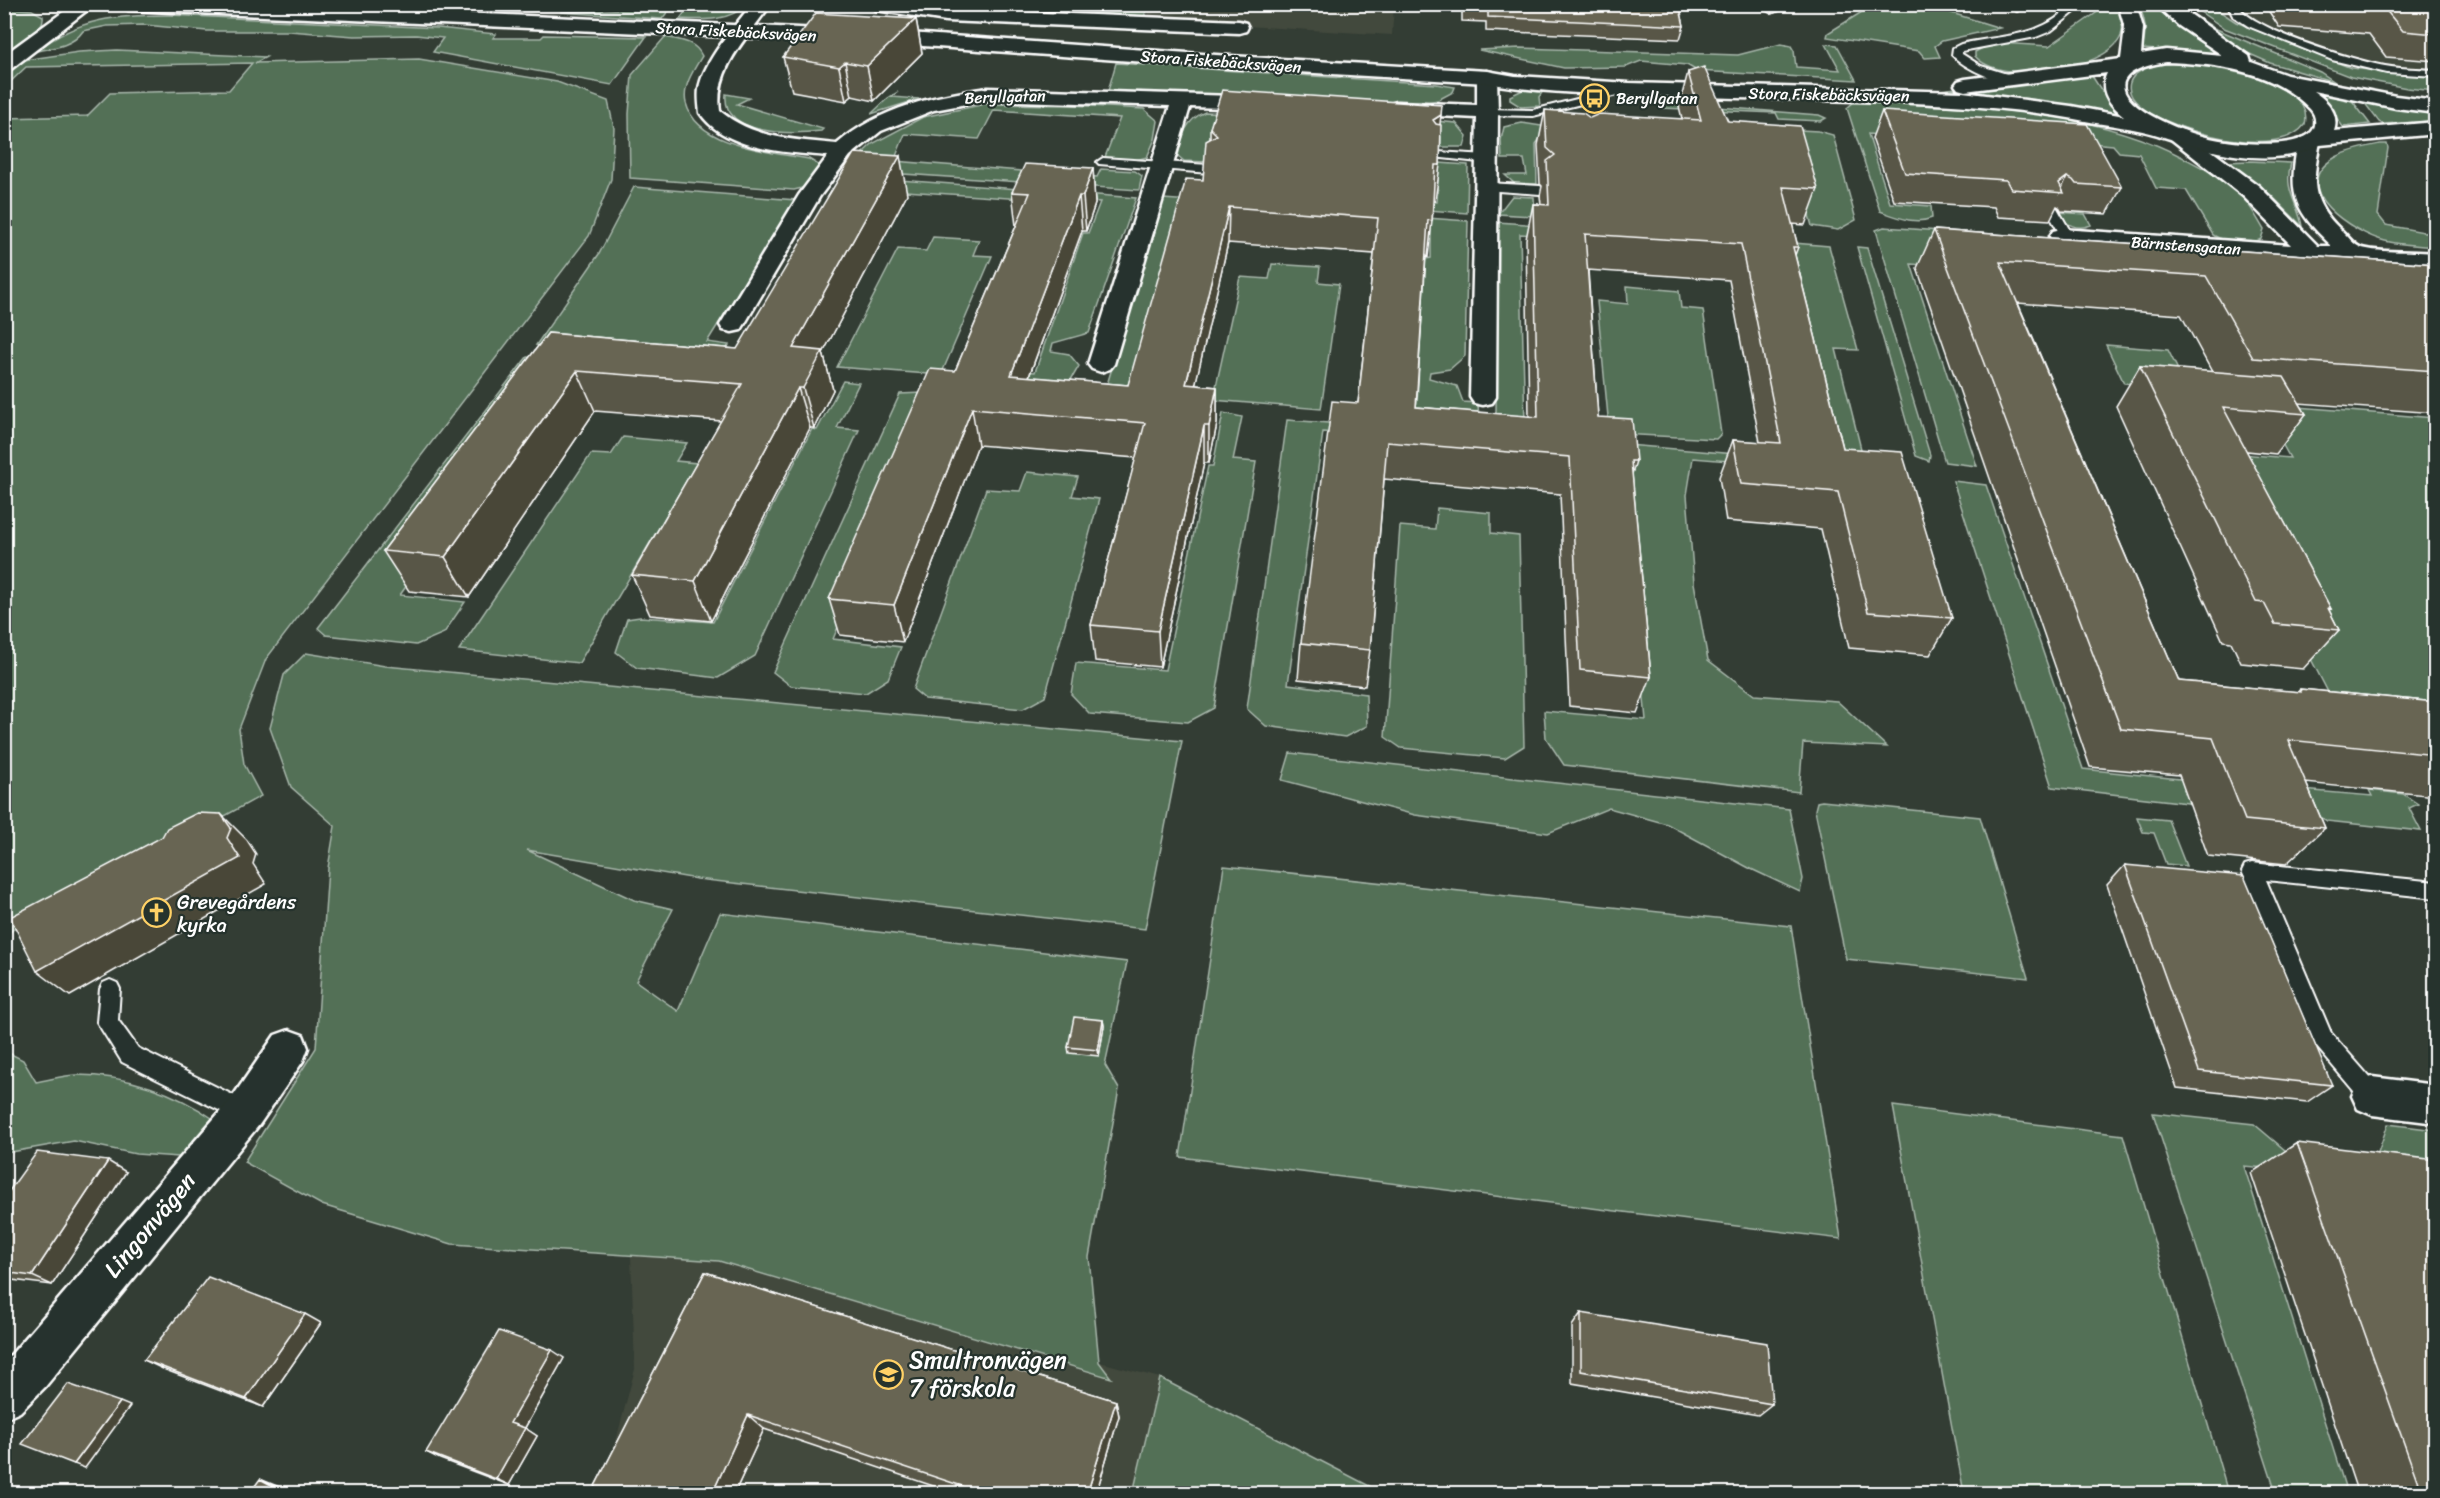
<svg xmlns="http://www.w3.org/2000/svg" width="2440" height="1498" font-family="Sriracha,sans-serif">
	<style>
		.built { fill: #43493d }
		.green { fill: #526f57; stroke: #a8b7ab; stroke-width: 1.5 }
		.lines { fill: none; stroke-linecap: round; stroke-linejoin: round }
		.service-casing { stroke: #fff; stroke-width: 4 }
		.minor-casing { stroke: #fff; stroke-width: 5 }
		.tertiary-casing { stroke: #fff; stroke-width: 5 }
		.service { fill: #26332d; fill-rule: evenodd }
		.minor { fill: #26332d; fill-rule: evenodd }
		.tertiary { fill: #26332d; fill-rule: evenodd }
		.wall { fill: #595747; stroke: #fff; stroke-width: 1.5 }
		.shaded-wall { fill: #494739; stroke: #fff; stroke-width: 1.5 }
		.building { fill: #686552; stroke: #fff; stroke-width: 1.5 }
		.labels { text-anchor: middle; stroke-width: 4.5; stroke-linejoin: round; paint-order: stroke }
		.far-street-label { font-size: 16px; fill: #fff; stroke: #26332d }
		.far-poi-label { font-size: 16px; fill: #fff; stroke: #26332d; text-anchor: start }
		.poi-label { font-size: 20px; fill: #fff; stroke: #26332d; text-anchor: start }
		.near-street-label { font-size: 24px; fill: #fff; stroke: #26332d }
		.near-poi-label { font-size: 24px; fill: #fff; stroke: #26332d; text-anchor: start }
	</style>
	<rect width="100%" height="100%" fill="#333d34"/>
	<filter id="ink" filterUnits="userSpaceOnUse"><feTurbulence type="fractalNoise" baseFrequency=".0167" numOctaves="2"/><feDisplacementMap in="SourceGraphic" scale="12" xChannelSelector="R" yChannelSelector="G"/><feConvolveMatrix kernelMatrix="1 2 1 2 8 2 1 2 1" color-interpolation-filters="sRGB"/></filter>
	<g filter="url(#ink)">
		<!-- built -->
		<path class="built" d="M1151,5H1394L1392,35L1147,20Z
			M2210,5H2435V77L2351,68L2236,22Z
			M631,1255L719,1261L1160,1378L1133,1493L594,1494L613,1452L635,1369Z"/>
		<!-- green -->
		<path class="green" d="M473,5L499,7V10L333,5Z
			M690,5L743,4L746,5C728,22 703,20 680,19Z
			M886,5H1149L1143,19L933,11Z
			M1873,5H1926L2000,28L1942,41L1935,46L1940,57L1925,58L1919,51L1827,37L1828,33Z
			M2101,5H2117C2121,14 2125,25 2121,36C2107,71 1999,86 1975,56V52L1990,44L1999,43L2049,46L2096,13Z
			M2139,5H2152L2219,54L2142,49C2147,31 2146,22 2139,5Z
			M2170,5H2179L2214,28L2320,72L2335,82L2270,63L2243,51L2206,33Z
			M2190,5H2210L2236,22L2351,68L2435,77V91L2407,88L2351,77L2224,28Z
			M5,8L32,10L43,16C45,33 20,48 5,49Z
			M661,8L669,10L662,19L560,12Z
			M171,15L438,28L496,34L493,38H541L544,35L646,37L612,85L433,52L443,38L416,35L354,36L289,31H207L145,25L107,26L83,31C73,46 53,48 36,51C82,16 117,16 171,15Z
			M665,37C680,40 695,41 702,56C694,69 682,87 686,103C697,147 772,152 809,159L820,166L806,187L794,190L630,178L629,114L632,75Z
			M1781,44L1791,46L1794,51L1796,67L1840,70L1826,44L1837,45L1856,80L1697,71L1687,65L1641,61L1626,67L1564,68L1479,50L1520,48L1738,55Z
			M117,50L266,57L255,63L419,59L557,82L608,101L614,128L611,179L589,236L266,659L239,729L244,764L261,796L71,901L27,914L5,938V118L87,116L110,93L229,90L252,63L26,67L5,87V72L24,60L79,52Z
			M1116,63L1436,84L1455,87L1453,92L1438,100L1417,104L1108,91Z
			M2163,64C2192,61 2317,78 2305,124C2280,160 2183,132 2152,114C2117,93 2124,70 2163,64Z
			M2090,73L2117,114L2031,99L1940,93L1938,90Z
			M1545,88L1539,97L1540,106L1521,107L1510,100V96L1527,88Z
			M898,92L891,97L919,99L871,114L888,98Z
			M2318,92L2350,98L2370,124L2343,127Z
			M726,94L749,98L737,104L823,129L821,131C794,134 722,137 726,94Z
			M1854,102C1968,108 2085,105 2188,160C2207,170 2230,182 2244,199C2252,208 2258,220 2264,230L2261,239C2251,245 2224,242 2213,235L2186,190L2156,188L2139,154L2119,152L2113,145L2069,141L2072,148L1868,134L1890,203L1931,206L1932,218C1915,225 1897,217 1880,211L1847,108Z
			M2364,102L2435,113V121L2383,124L2379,122Z
			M1668,103L1819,115L1826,118L1821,121L1779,119L1776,113L1662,108L1663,104Z
			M985,104L1071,105L1144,109L1158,121L1155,139L1147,157L1136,160L1105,157L1120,118L994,110L979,139L905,134L894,161L1097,177L1101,169L1135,171L1142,176L1139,190L845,170L872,144L923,117Z
			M1205,112L1393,117L1456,123L1467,136L1464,147H1441V137L1222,123L1207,162L1184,161L1178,156C1182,136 1185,120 1205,112Z
			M1522,123L1548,127L1536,144L1537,184L1514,183L1505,175H1527L1524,159H1502L1501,140L1504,127Z
			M1762,128L1818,131L1833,135L1856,220L1838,230L1812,226L1793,158Z
			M2380,144H2387L2388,148L2378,215L2386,225L2435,234V247C2419,245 2401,245 2385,241C2354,233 2282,188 2336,157C2349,150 2365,147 2380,144Z
			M2249,161L2291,163C2283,191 2298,202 2302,226L2270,194L2225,162Z
			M1439,163L1468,165L1467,213L1205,193L1207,186L1437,202Z
			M846,176L1136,198L1089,333L1053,343L1051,351L1069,354L1079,366L1068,385L991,379L995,369L1035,372L1083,233H1088L1100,202L1025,197L1023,199L861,188Z
			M634,187L796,200L707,342L729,345L720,359L536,345L599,254Z
			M1512,196L1534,197L1535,216L1498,214Z
			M1163,199L1468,221L1465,356L1450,369L1430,372L1429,378L1457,386L1463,402L1478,403L1479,422L1375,401L1417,403L1425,259L1431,258V227L1185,212L1134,392L1106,388Z
			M2058,212L2085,214L2091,225C2077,231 2065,225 2058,212Z
			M1497,222L1706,237L1705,246L1520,234L1525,425L1496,422Z
			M1884,227L2012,236L2030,272L1911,264L1977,466L1945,462L1876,230Z
			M933,237L979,240L973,255L992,256L941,375L837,367L898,249L926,251Z
			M1782,242L1829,246L1858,350L1836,349L1862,453L1778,448Z
			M1857,247L1867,248L1930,455L1929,461L1916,456Z
			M1272,264L1320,267L1318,282L1339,284L1321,409L1213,400L1240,277L1269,279Z
			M1627,286L1679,291L1681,308L1703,310L1721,434L1716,439L1620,434L1609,427L1597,301L1628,304Z
			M2106,345L2168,350L2187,388L2124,383Z
			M527,357L764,373L562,369L400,595L465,602L444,633L416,645L326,635L318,628Z
			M843,381L859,383L837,428L859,430L755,656L718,678L637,668L616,652L627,619L640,617L713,622L812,429L817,430Z
			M945,392L933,402L833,639L901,647L888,679L866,693L791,686L773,672L900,394Z
			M2260,404L2435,418V725L2341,717L2203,451L2290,458Z
			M1223,413L1242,417L1233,460L1256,462L1214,708L1188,722L1090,714L1071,694L1076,663L1165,670L1208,466H1213Z
			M1287,420L1538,438V447L1323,432L1288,684L1366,694L1367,726L1345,737L1266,726L1247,709Z
			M623,437L687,443L676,461L697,463L579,663L459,650L591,454L611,455Z
			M1627,445L1736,454L1791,466L1693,458L1687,495L1694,583L1708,660L1754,695L1837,701L1887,747L1803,743L1799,792L1564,765L1546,738L1544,711L1646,720L1625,501Z
			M1027,472L1078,477L1072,496L1099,499L1045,697L1023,709L925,699L913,689L986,489L1020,491Z
			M1953,481L1986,485L2083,769L2257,787L2265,812L2052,787Z
			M1437,508L1491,513V533L1519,536L1524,746L1505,758L1401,748L1385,737L1400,526L1435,529Z
			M306,653L385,666L1182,741L1145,929L697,879L527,850L634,900L673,909L636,981L678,1011L720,913L1127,962L1105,1065L1119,1089L1089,1257L1099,1362L1111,1378L719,1261L452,1244L322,1205L244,1162L316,1048L328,868L335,826L291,787L270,728L284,675Z
			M1290,753L1789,809L1803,879L1800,892L1749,868L1667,824L1609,808L1548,833L1415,815L1282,780Z
			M2302,790L2372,796L2369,790L2403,794L2418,804L2409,808L2421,831L2327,821L2314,813Z
			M1822,801L1980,817L2028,978L1846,959L1815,810L1817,802Z
			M2137,817L2168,820L2186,866L2166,864L2154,833L2143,832Z
			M1224,866L1791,926L1841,1239L1180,1157Z
			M5,1051L23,1060L36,1082C49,1080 64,1075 77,1075C126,1075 175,1092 215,1120L179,1157L136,1154L74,1141L5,1153Z
			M1893,1106L2123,1135L2228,1493H1964Z
			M2153,1113L2254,1124L2311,1172L2244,1166L2347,1493H2276Z
			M2388,1124L2435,1130V1183L2370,1175Z
			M1160,1378L1375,1489L1381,1493H1133Z"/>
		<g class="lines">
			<defs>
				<path id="service" d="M2007,4H2019L2022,8L2017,11Z
					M2071,4H2081V7L2051,31L2036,37L1962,51V54L1981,66L2020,78V82C2001,85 1965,69 1952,55L1953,48L1961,44C1999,35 2045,38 2071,4Z
					M2227,4H2237C2250,30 2354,60 2385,66C2401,69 2419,69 2436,70V76L2387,73L2332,60L2248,26L2233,16Z
					M1629,86L1634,89L1633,91L1533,116L1488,115L1482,112L1488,109L1533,110Z
					M1437,152L1488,155L1494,159L1488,163L1433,157L1431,155Z
					M1103,158L1209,165L1215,169L1209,173L1099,164L1097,162Z
					M1488,183L1540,186L1546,190L1540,194L1484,190L1482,187Z
					M2053,207L2057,208L2073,236L2071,239H2063L2061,236L2047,211Z
					M2252,863L2436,882V898L2266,880L2331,1033L2380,1089L2383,1096L2380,1103L2372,1106L2364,1103L2316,1046L2242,871L2245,865Z
					M110,980L117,983L120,989L118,1020L138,1048L253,1105L256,1112L253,1119L245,1122L237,1119L122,1062L97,1022L100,989L103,983Z"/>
				<path id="minor" d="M74,4H95L11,69L4,71V55Z
					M752,4H771C748,37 714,68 720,111C754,139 795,140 837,144C881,107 933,96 988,88L1264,97L1271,99L1274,103L1271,107L1264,109L1190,107L1114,364L1110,369L1101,372L1092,369L1088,364L1170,106L988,100L934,110L881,131L850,156L820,196L744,325L741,330L732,332L723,330L720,325L799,195L828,156C786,152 726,151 700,113C699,105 698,97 699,89C703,62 735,26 752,4Z
					M867,4H914L946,9L1239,21L1246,23L1248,27L1246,31L1239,33L946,21L876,10Z
					M1487,71L1494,73L1497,77L1498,112L1496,397L1492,403L1483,405L1474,403L1470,397L1477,118L1397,114L1390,112L1387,108L1390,104L1397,102L1477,105V77L1480,73Z
					M2178,129L2185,131L2259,186L2318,246H2332C2293,209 2288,195 2298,142L2302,138L2309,136L2316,138L2320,142C2312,182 2310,201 2341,230C2347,235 2354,246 2362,248C2381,253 2414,251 2436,253V267L2353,261L2255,258L2053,241L2050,236L2053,231L2061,229L2291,245L2243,196L2171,139L2168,135L2171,131Z
					M289,1030L303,1035L308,1048L303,1061L259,1125L45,1387L20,1412L4,1419V1363L231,1099L275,1035Z
					M2372,1077L2436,1085V1123L2372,1115L2358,1109L2352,1096L2358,1083Z"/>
				<path id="tertiary" d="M119,4H263L909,33L1230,56L1487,71L1515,76L1629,83L1963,92L2071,106L2124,116C2110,105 2098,91 2107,73L1965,91L1958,89L1955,85L1958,81L1965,79L2121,59L2125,28L2118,4H2136L2143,28L2141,54L2166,50L2222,55L2179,26L2155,4H2176L2249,56L2251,62L2287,75L2396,96L2436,101V113L2396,108L2313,91C2327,100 2340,114 2334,131L2436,122V134L2320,145C2271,170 2210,152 2161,136C2137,128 2110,126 2085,121C2009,106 1932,103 1855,101C1792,99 1730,98 1668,96C1608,94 1546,94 1487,83L1230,68L909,45L128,10ZM2166,62C2215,64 2274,70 2310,109C2314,113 2316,119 2315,125C2310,150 2245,144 2226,141C2206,138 2185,132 2166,123C2118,102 2101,72 2166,62Z"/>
			</defs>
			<!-- service casing -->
			<use href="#service" class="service-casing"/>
			<!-- minor casing -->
			<use href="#minor" class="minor-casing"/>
			<!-- tertiary casing -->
			<use href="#tertiary" class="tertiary-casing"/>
			<!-- service -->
			<use href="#service" class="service"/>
			<!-- minor -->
			<use href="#minor" class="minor"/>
			<!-- tertiary -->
			<use href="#tertiary" class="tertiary"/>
		</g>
		<!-- wall -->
		<path class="wall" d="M1310,4H1348V6Z
			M1462,4H1679L1684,26L1680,39L1486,31V22L1462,21Z
			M1753,4H1801L1771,14Z
			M2264,4H2436V61L2386,57L2369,34L2279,27Z
			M916,19L922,53L874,101L852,96L846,101L792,91L783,57Z
			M1688,72L1728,121L1818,189L1805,225L1792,224L1798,247L1795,255L1843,448L1952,618L1930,655L1849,648L1821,529L1726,521L1719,477L1733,440L1760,442L1729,280L1588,270L1598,417L1636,461L1632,474L1651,677L1637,713L1569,706L1560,494L1384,479L1370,650L1365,686L1298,679L1301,643L1358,403L1374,254L1228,243L1195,385L1217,387V424L1209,463H1204L1160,667L1095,661L1091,625L1136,458L978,445L903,642L840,635L829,599L955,371L1016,226L1012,192L1093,168L1095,204L1086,231H1082L1029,377L1128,385L1203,180L1210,138V128L1440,124V165L1435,201H1434L1432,221L1428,257L1426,256L1416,407L1529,417L1526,239L1533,204H1541L1540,196L1542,186L1540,184L1538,145L1545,110L1590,118L1682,119L1679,106Z
			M1882,111L2122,187L2107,214L2061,211L2059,207L2057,206L2050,220L1998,217L1994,207L1894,201L1872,138Z
			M907,194L823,353L833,390L814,428H810L711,621L650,615L632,575L721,421L595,411L469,597L409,591L383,551L548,333L737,349Z
			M1934,230L2436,264V413L2299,403L2306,414L2276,454L2246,451L2331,609L2329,610L2339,630L2303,669L2241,663L2231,642L2223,641L2116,406L2140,366L2212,372L2181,315L2018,303L2179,681L2298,692L2300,689L2436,702V796L2306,783L2325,828L2286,864L2208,856L2179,775L2090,767L1917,268Z
			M2125,865L2332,1085L2307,1102L2177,1088L2107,885Z
			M1103,1020L1104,1026L1099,1056L1069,1053L1068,1047Z
			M2297,1143L2436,1494H2358L2251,1173Z
			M126,1172L52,1285L4,1279V1198Z
			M705,1272L1116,1401L1119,1416L1096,1494H957L764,1429L734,1494H591Z
			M1581,1313L1772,1404L1758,1415L1572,1383V1326Z
			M321,1323L263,1407L163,1369L144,1360Z
			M564,1358L525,1428L537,1436L509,1485L440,1459L426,1452Z"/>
		<!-- shaded-wall -->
		<path class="shaded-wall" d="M1774,4H1801L1771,14Z
			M916,19L922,53L874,101L867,66Z
			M845,62L852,96L846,101L839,67Z
			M1441,115L1437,150L1433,120Z
			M900,156L907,194L823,353L833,390L814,428L803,388L793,348Z
			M1093,168L1095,204L1086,231L1083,196Z
			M2067,177L2060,193L2059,183Z
			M1079,196L1082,231L1016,412L1011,375Z
			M1229,207L1228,243L1187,421L1186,384Z
			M577,371L595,411L469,597L445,557Z
			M1217,387V424L1209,463V426Z
			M798,388L810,428L711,621L695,581Z
			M972,408L978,445L903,642L894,605Z
			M1204,426V463L1160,667L1158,631Z
			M221,814L247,840L256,854L253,864L266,884L70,996L37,971Z
			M1103,1020L1104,1026L1099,1056L1098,1050Z
			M108,1161L126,1172L52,1285L32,1276Z
			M305,1314L321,1323L263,1407L246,1399Z
			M552,1350L564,1358L523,1431L510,1423Z
			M1116,1401L1119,1416L1096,1494H1087Z
			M120,1402L130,1406L85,1468L74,1464Z
			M748,1415L764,1429L734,1494H712Z
			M525,1428L537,1436L509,1485L496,1479Z
			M260,1479L277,1486L292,1494H288Z"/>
		<!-- building -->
		<path class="building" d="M1464,4H1679L1684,26L1488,17V9L1464,8Z
			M2332,4H2436V34L2403,31L2385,9Z
			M816,13L916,19L867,66L845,62L839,67L783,57Z
			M1704,67L1728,121L1800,126L1818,189L1783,187L1798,247H1793L1843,448L1902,452L1952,618L1868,612L1838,492L1741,484L1733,440L1781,443L1741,244L1585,234L1598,417L1632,419L1636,461H1631L1651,677L1580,670L1570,457L1387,442L1370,650L1301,643L1332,401L1358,403L1378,218L1229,207L1186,384L1217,387L1209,426H1204L1158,631L1091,625L1145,423L972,408L894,605L829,599L930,369L955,371L1030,193L1012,192L1025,164L1093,168L1083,196H1079L1011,375L1128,385L1186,179L1203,180L1206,141L1217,135L1210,128L1222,90L1442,105L1441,115L1433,120L1436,124L1441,125L1440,165H1435L1432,221L1428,220L1416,407L1538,417L1533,204L1549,205L1547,161L1555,155L1547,148L1545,110L1583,113L1590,118L1599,114L1701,120L1688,72Z
			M1882,111L2087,124L2122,187L2076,184L2073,180L2067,177L2059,183L2064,193L2011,189L2006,180L1905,173Z
			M854,153L900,156L793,348L823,351L803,388H798L695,581L632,575L742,384L577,371L445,557L383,551L548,333L737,349Z
			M1934,230L2436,264V371L2253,358L2206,276L2000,262L2179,681L2301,692L2300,689L2436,702V755L2289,740L2291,745H2290L2325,828L2245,820L2213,738L2121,729Z
			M2140,366L2284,377L2306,414L2223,407L2331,609L2328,608L2339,630L2275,624L2264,603L2256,602Z
			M197,813L221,814L231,828L227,838L240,858L37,971L10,917L162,837L167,828Z
			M2125,865L2244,876L2332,1085L2199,1071Z
			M1074,1017L1103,1020L1098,1050L1068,1047Z
			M2297,1143L2436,1160V1494H2422Z
			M37,1152L108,1161L32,1276L4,1272V1198Z
			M705,1272L1116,1401L1087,1494H959L962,1486L748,1415L712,1494H591Z
			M208,1277L305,1314L246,1399L144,1360Z
			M1581,1313L1767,1343L1772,1404L1581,1371Z
			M499,1331L552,1350L510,1423L525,1428L496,1479L426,1452Z
			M68,1384L120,1402L74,1464L22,1444Z
			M260,1479L288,1494H249Z"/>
	</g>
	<!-- icons -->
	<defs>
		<symbol id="bus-ring" viewBox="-11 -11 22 22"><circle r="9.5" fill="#26332d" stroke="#ffd166" stroke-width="1.5"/><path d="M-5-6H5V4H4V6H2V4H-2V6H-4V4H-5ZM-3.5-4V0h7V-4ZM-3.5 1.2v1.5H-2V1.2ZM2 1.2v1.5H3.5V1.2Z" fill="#ffd166"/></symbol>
		<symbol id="church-ring" viewBox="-11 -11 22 22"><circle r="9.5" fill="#26332d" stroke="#ffd166" stroke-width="1.5"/><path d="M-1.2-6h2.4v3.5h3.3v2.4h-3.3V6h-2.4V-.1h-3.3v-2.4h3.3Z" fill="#ffd166"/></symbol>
		<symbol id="school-ring" viewBox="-11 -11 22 22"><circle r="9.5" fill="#26332d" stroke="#ffd166" stroke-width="1.5"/><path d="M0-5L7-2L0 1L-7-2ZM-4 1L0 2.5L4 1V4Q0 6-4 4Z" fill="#ffd166"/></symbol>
	</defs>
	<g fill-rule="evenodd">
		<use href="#bus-ring" x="1578" y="82" width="33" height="33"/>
		<use href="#church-ring" x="140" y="896" width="33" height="33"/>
		<use href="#school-ring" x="872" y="1358" width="33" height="33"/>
	</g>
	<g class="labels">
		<!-- far-street labels -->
		<g class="far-street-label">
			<text transform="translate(736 31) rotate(3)" y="6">Stora Fiskebäcksvägen</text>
			<text transform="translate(1221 61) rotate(4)" y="6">Stora Fiskebäcksvägen</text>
			<text transform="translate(1829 94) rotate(1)" y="6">Stora Fiskebäcksvägen</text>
			<text transform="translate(1005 96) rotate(-2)" y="6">Beryllgatan</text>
			<text transform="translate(2186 245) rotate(4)" y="6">Bärnstensgatan</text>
		</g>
		<!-- far-poi labels -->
		<g class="far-poi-label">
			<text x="1616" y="104">Beryllgatan</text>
		</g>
		<!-- poi labels -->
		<g class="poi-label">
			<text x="177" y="909">Grevegårdens<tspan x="177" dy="23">kyrka</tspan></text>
		</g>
		<!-- near-street labels -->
		<g class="near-street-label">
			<text transform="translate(150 1225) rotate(-50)" y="8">Lingonvägen</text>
		</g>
		<!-- near-poi labels -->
		<g class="near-poi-label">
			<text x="909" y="1368">Smultronvägen<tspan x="909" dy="28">7 förskola</tspan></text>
		</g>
	</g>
	<!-- margin -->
	<rect width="2440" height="1498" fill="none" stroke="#26332d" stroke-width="24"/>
	<rect x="12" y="12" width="2416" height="1474" fill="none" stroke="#fff" stroke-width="2" filter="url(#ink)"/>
</svg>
